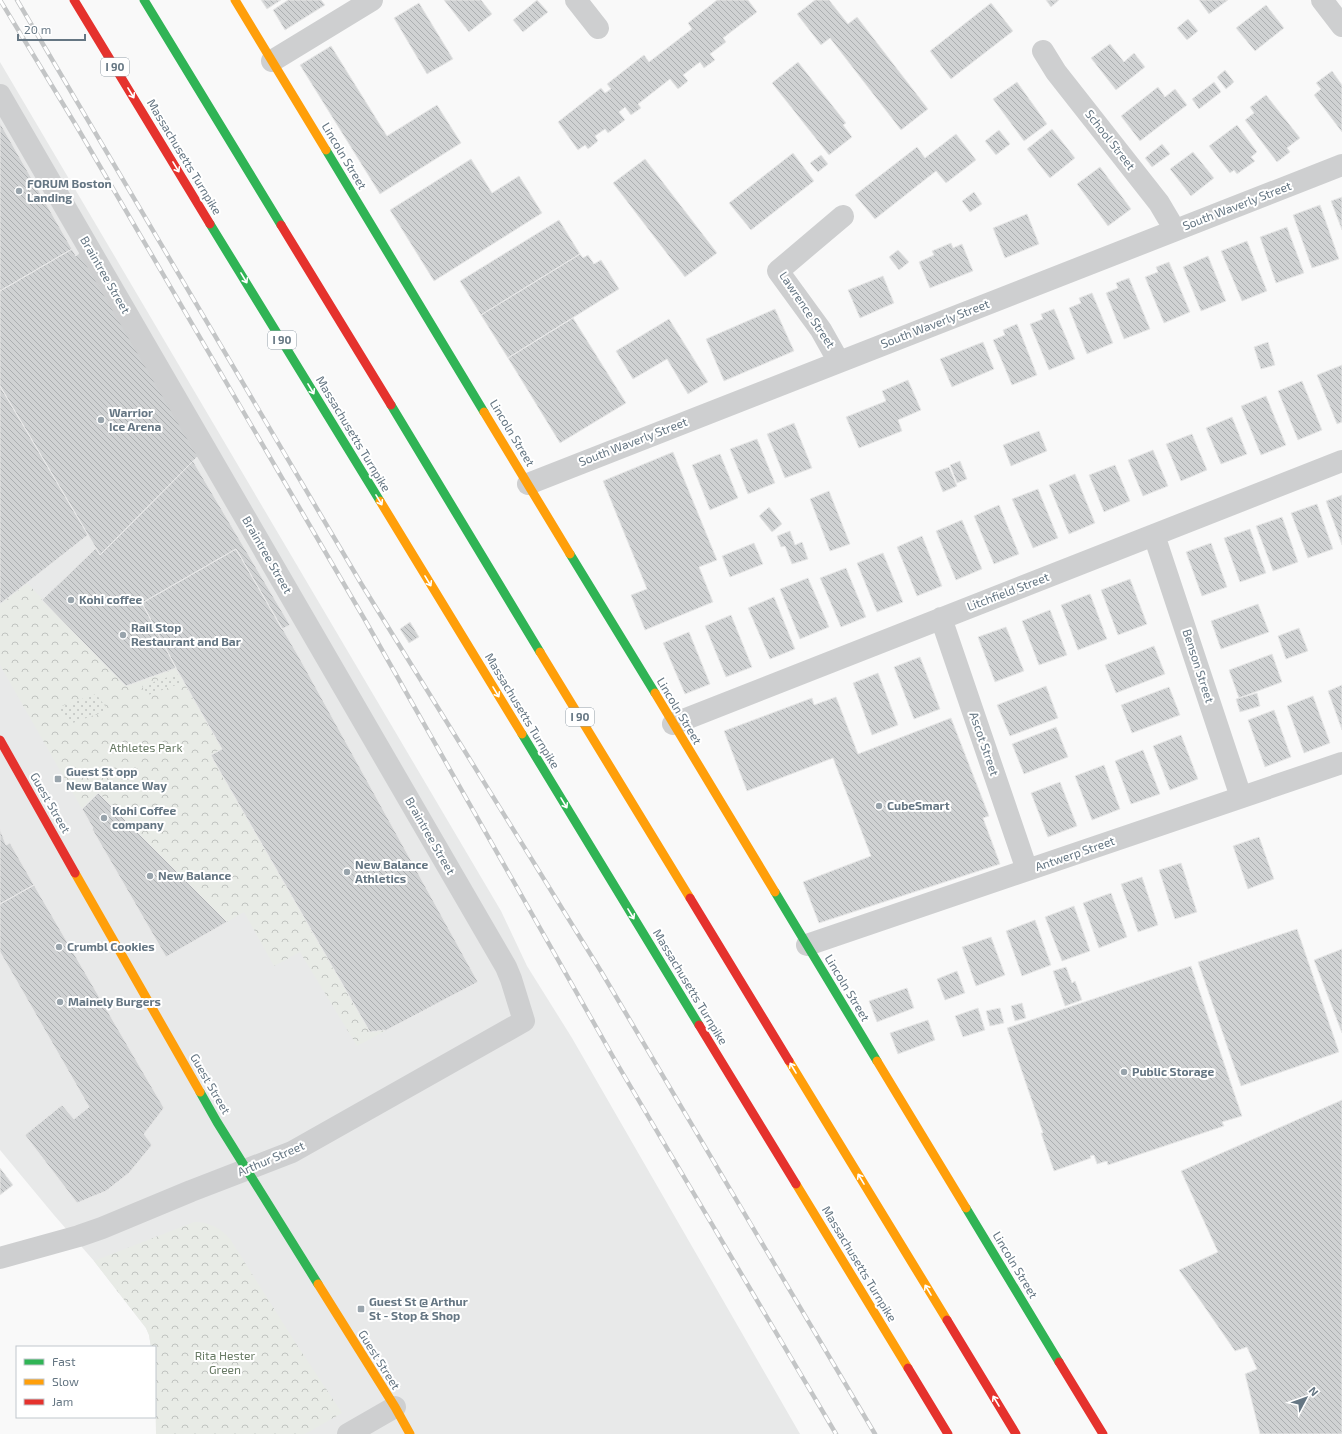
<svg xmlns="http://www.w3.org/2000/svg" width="1342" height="1434" font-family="'Exo 2',sans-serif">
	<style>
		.built { fill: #e8e9e9 }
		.park { fill: url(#park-crowns) }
		.garden { fill: url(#garden-dots) }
		.building { fill: url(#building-back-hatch); stroke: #e8e8e8 }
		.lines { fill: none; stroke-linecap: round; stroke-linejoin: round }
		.street { stroke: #cecfd0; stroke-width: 22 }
		.fast { stroke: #30b455; stroke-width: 9 }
		.slow { stroke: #ff9f0a; stroke-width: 9 }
		.jam { stroke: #e5322d; stroke-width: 9 }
		.rail-casing { stroke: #c3c5c6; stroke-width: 4.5 }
		.rail { stroke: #fff; stroke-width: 3; stroke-dasharray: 9; stroke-linecap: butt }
		.oneway { stroke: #fff }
		.poi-dot { fill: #99a4ac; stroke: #fff; stroke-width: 1.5 }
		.labels { text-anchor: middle; stroke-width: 4; stroke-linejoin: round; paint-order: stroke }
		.shield { fill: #fff; stroke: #939fa8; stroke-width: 1 }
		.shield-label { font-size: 11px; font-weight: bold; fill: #657683 }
		.street-label { font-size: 12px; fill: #657683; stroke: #fff }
		.poi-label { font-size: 12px; font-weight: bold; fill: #657683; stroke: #fff; text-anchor: start }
		.park-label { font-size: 12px; fill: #687a64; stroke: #fff }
	</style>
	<defs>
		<pattern id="park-crowns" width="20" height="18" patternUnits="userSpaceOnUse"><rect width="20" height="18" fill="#e8ebe6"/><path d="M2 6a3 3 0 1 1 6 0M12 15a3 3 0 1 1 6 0" fill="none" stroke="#c0c3c0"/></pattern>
		<pattern id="garden-dots" width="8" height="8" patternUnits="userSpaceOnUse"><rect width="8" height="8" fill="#e8ebe6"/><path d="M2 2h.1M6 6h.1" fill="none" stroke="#c0c3c0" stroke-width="1.8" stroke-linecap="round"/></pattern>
		<pattern id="building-back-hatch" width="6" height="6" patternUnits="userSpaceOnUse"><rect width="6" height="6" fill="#d0d2d3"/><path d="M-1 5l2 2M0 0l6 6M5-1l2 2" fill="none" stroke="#acafb1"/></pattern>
	</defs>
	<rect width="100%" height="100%" fill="#f9f9f9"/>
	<!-- built -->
	<path class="built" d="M0,62L501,911L527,966L572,1038L800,1434H156L155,1347H151L149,1335L146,1328L94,1261L54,1215L0,1150Z"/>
	<!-- park -->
	<path class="park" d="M27,583L126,686L176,668L222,749L211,755L385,1031L357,1046L300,952L274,966L244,912L227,922L99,793L82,809L0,665V604Z
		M194,1222C210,1222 220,1228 230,1239L295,1342L342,1413L305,1434H156L155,1347H151L149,1335L146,1328L94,1261Z"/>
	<!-- garden -->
	<path class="garden" d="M177,674L182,683L148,695L142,686Z
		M96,694L108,710L70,724L56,708Z"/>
	<!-- building -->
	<path class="building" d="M261,0H281L267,9Z
		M288,0H321L325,5L285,30L273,10Z
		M444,0H481L492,14L469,32Z
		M537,0L548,12L523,32L513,20Z
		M717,0H748L757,12L723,38L726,42L710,54L715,60L704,68L700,62L683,75L688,81L678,89L670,79L638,104L641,108L631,115L625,107L619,112L625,120L608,133L605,129L595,136L598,141L588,149L585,145L578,150L558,122L601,88L605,93L611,89L607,84L644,55L649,62L692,29L688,23Z
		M815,0H829L848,24L857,17L928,109L901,130L830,38L821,45L797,14Z
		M1046,0H1059L1051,7Z
		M1199,0H1228L1209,14Z
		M419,3L453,59L427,74L394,18Z
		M991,3L1013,31L951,79L930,51Z
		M1266,5L1284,28L1255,51L1236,28Z
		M1188,19L1198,31L1187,40L1177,28Z
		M1110,44L1124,62L1134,53L1145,67L1116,90L1091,58Z
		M331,46L387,136L437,105L461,143L380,194L300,65Z
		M798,62L846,123L843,125L852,137L829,155L772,83Z
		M1225,70L1234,82L1226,89L1217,77Z
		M1332,71L1342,85V132L1314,95L1321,89L1316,83Z
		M1017,82L1047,124L1024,141L993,99Z
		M1214,82L1221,92L1199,109L1192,99Z
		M1158,87L1165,97L1175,89L1187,105L1140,141L1121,116Z
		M1266,95L1300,138L1287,148L1290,152L1277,162L1245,120L1254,113L1250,107Z
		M0,123L72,249L0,291Z
		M1237,125L1257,152L1251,157L1255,161L1237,174L1234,170L1230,173L1209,146Z
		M1052,129L1075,158L1050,178L1027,149Z
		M999,130L1010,144L996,155L985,141Z
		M956,134L976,160L946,183L936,171L875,219L855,195L917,147L925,158Z
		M1162,144L1170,154L1152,167L1145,158Z
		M1193,152L1214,178L1191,196L1170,169Z
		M793,153L814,181L751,230L729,203Z
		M821,155L828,164L818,172L810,163Z
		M471,159L492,193L519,176L542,213L434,281L390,210Z
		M645,159L717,253L685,277L613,183Z
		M1100,167L1131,209L1108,226L1077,184Z
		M974,192L982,204L970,212L962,201Z
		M1342,197V230L1331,201Z
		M1320,205L1339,259L1312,268L1293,215Z
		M1027,214L1039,244L1005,258L993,228Z
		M559,220L580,254L481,315L460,281Z
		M1287,227L1304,273L1276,283L1260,237Z
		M1247,241L1267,291L1242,301L1221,251Z
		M951,243L953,248L962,244L973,271L930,288L919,262L934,255L932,251Z
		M72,249L76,256L84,249L201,453L100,555L0,386V291Z
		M898,250L909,262L899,270L889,257Z
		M580,254L583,258L588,255L594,264L601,260L619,289L508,358L481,315Z
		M1208,256L1226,301L1201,311L1183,267Z
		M1169,262L1190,312L1164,323L1145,277L1158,272L1156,267Z
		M883,276L894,303L860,318L848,290Z
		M1129,278L1150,329L1124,339L1106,293L1118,288L1116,283Z
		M1092,293L1113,343L1087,354L1069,308L1081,303L1079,298Z
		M775,309L794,351L724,381L706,339Z
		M1054,309L1075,359L1049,370L1030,324L1043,319L1041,314Z
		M573,318L626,403L560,443L508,358Z
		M669,319L708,382L688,394L667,359L633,379L616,351Z
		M1017,324L1037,375L1012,385L993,340L1005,335L1003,330Z
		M983,342L994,369L952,387L940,359Z
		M1268,342L1275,365L1261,369L1254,347Z
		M1342,365V422L1337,424L1317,375Z
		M908,380L921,410L898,420L902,431L859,448L846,417L886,401L882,391Z
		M1302,381L1322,430L1298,440L1278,391Z
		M0,386L88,535L0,604Z
		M1266,396L1286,445L1261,455L1241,406Z
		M1232,417L1247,454L1221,464L1206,428Z
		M794,423L812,468L785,478L767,434Z
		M1039,431L1047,451L1011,466L1003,445Z
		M1192,434L1207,470L1181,481L1166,444Z
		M757,439L775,483L748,494L730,449Z
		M1153,450L1168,486L1143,496L1128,460Z
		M673,452L717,560L699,567L713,602L645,630L631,595L647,589L603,481Z
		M720,454L738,498L710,510L692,465Z
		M193,461L290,625L282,629L236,549L142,603L176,668L126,686L42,600L96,548L100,555Z
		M960,461L967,479L957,483L950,465Z
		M1115,465L1130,501L1104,512L1089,475Z
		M949,467L957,486L943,492L935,472Z
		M1075,474L1095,523L1069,534L1049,485Z
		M1038,489L1058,538L1033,548L1012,499Z
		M829,491L850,544L830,551L810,499Z
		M1342,495V545L1326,501Z
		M1317,504L1333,549L1308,558L1291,513Z
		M999,505L1019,554L994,564L974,516Z
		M769,507L782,524L772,532L759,516Z
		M1282,517L1298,562L1273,571L1256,526Z
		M962,520L982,569L956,580L936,531Z
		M1250,529L1266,573L1240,582L1224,538Z
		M790,531L795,545L802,542L808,559L792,564L785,546L781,547L777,536Z
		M922,536L942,586L917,596L897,547Z
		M754,543L763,564L730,577L722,556Z
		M1211,543L1227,587L1202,596L1186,552Z
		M236,549L299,657L478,982L385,1031L384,1030L370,1032L214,761L211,755L222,749L176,668L142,603Z
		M883,553L903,602L877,612L857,563Z
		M846,568L866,617L841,627L820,578Z
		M808,578L829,627L800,639L780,589Z
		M1130,579L1147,624L1118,635L1101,590Z
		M1090,594L1107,639L1078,650L1061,605Z
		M774,597L795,649L770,659L748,608Z
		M1258,604L1269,632L1221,649L1211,621Z
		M1050,610L1067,655L1039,665L1022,621Z
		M731,615L752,667L726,677L705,626Z
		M410,622L419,637L409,643L400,629Z
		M1006,627L1024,671L995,682L978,637Z
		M1299,628L1308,651L1286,659L1278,636Z
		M689,632L710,684L685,694L663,643Z
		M1154,646L1165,674L1116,693L1105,665Z
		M1272,654L1282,682L1239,698L1229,670Z
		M920,657L940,709L914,719L894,667Z
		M878,673L898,725L872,735L853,683Z
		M1342,685V730L1328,691Z
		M1046,686L1058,718L1010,736L997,705Z
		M1169,687L1180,715L1132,733L1121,705Z
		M1257,693L1260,706L1240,712L1236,699Z
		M1313,696L1330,743L1304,753L1287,706Z
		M836,697L858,754L951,718L989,816L983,818L1000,864L819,923L803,882L871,856L833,758L747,791L724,731L812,698L814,705Z
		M1274,710L1291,757L1265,767L1248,720Z
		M1056,727L1068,757L1024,774L1012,744Z
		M1181,735L1198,779L1170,790L1153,746Z
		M1143,750L1160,794L1131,804L1115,761Z
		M1104,765L1120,809L1092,820L1075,776Z
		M1060,782L1077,826L1048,837L1031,793Z
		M98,793L227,922L166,957L92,829L93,828L82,809Z
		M0,829L6,845L10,843L34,885L0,904Z
		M1259,837L1274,879L1248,889L1233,846Z
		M1181,863L1197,912L1175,919L1159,870Z
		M1142,877L1158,925L1138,932L1121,884Z
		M34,885L164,1108L144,1134L152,1145L129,1173L106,1191L77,1203L25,1135L62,1105L74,1119L89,1107L0,952V904Z
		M1111,893L1127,937L1099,948L1083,903Z
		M1074,906L1090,951L1062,961L1045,917Z
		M1035,920L1051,965L1022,976L1006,931Z
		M1297,929L1339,1052L1241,1086L1198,962Z
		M991,937L1005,975L976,986L962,947Z
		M1342,949V1033L1314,960Z
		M1191,966L1242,1116L1222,1122L1224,1126L1108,1165L1107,1161L1097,1164L1094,1155L1090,1156L1091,1158L1054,1171L1041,1133H1043L1007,1028Z
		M1066,967L1072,983L1075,981L1082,1000L1065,1006L1053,971Z
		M957,971L965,993L945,1000L937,979Z
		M907,988L914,1008L877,1022L869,1001Z
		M1022,1003L1026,1018L1015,1021L1011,1006Z
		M978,1008L985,1030L963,1037L955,1016Z
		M1000,1008L1004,1023L990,1026L986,1011Z
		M928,1020L935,1040L898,1054L890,1033Z
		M1342,1100V1434H1260L1245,1374L1257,1369L1247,1347L1235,1351L1179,1270L1218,1252L1181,1171Z
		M0,1168L13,1185L0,1195Z"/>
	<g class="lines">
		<!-- street -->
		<path class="street" d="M576,0L598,28
			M1322,0L1342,26
			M1043,51L1056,72L1159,203L1175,230
			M272,61L372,0
			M0,95L506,967L511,979L524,1021L292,1152L191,1191L102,1228L79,1236L0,1258
			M839,362L821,330L778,271L843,216
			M528,484L1342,165
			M1154,535L1241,797
			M941,618L1027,870
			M673,724L1342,461
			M807,945L1342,763
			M348,1434L395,1407"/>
		<!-- fast -->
		<path class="fast" d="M144,0L281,225
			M326,150L484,412
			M210,224L380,501
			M391,405L540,652
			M570,554L655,693
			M522,734L699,1025
			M775,892L877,1061
			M200,1092L217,1122L318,1284
			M966,1208L1059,1362"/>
		<!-- slow -->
		<path class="slow" d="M235,0L326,150
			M484,412L570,554
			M380,501L522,734
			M540,652L690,898
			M655,693L775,892
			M75,873L200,1092
			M789,1061L947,1320
			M877,1061L966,1208
			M796,1184L908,1368
			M318,1284L395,1407L410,1434"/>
		<!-- jam -->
		<path class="jam" d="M74,0L210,224
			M281,225L391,405
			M0,740L75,873
			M690,898L789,1061
			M699,1025L796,1184
			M947,1320L1016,1434
			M1059,1362L1103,1434
			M908,1368L948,1434"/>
		<defs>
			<path id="rail" d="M0,0L77,127L365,620L616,1062L836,1434
				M17,0L362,585L602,973L875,1434"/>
		</defs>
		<!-- rail casing -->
		<use href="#rail" class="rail-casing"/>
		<!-- rail -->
		<use href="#rail" class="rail"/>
	</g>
	<!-- one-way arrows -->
	<defs><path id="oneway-shaft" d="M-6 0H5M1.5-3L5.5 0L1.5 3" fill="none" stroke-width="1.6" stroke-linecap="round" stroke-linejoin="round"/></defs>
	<g class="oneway">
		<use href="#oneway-shaft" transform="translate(131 93) rotate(59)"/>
		<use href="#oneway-shaft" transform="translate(176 167) rotate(59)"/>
		<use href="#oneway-shaft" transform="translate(244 278) rotate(59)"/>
		<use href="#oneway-shaft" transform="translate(311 389) rotate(59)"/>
		<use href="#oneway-shaft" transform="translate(379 500) rotate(59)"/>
		<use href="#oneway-shaft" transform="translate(428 581) rotate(59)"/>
		<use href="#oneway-shaft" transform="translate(496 692) rotate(59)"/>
		<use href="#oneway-shaft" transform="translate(564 803) rotate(59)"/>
		<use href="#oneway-shaft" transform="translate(631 914) rotate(59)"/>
		<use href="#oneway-shaft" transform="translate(793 1068) rotate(-121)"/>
		<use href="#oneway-shaft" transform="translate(861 1179) rotate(-121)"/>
		<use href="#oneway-shaft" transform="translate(928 1290) rotate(-121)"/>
		<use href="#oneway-shaft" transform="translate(996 1401) rotate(-121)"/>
	</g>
	<!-- markers -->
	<g class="poi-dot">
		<circle cx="19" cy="191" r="4"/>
		<circle cx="101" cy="420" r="4"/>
		<circle cx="71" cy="600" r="4"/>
		<circle cx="123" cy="635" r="4"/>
		<rect x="54" y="775" width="8" height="8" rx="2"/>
		<circle cx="879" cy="806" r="4"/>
		<circle cx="104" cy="818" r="4"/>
		<circle cx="347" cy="872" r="4"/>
		<circle cx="150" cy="876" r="4"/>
		<circle cx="59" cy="947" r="4"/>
		<circle cx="60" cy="1002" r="4"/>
		<circle cx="1124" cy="1072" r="4"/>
		<rect x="357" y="1305" width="8" height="8" rx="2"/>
	</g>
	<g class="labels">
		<!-- shield labels -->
		<g class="shield">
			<rect x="101" y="58" width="28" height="18" rx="3"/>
			<rect x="268" y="331" width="28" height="18" rx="3"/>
			<rect x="566" y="708" width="28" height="18" rx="3"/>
		</g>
		<g class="shield-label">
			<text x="115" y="71">I 90</text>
			<text x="282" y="344">I 90</text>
			<text x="580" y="721">I 90</text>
		</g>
		<!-- street labels -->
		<g class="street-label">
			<text transform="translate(1110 140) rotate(52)" y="4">School Street</text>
			<text transform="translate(344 156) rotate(59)" y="4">Lincoln Street</text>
			<text transform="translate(184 157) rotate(59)" y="4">Massachusetts Turnpike</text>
			<text transform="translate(1237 206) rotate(-21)" y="4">South Waverly Street</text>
			<text transform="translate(105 275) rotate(60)" y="4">Braintree Street</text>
			<text transform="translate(807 310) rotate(56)" y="4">Lawrence Street</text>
			<text transform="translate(935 324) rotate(-21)" y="4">South Waverly Street</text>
			<text transform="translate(512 433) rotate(59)" y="4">Lincoln Street</text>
			<text transform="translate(353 434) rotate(59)" y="4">Massachusetts Turnpike</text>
			<text transform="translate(633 442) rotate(-21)" y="4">South Waverly Street</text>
			<text transform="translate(267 555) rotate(60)" y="4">Braintree Street</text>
			<text transform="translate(1008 592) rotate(-21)" y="4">Litchfield Street</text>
			<text transform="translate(1198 666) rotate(72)" y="4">Benson Street</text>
			<text transform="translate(522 711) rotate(59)" y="4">Massachusetts Turnpike</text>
			<text transform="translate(679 711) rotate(59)" y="4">Lincoln Street</text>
			<text transform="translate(984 744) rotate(71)" y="4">Ascot Street</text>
			<text transform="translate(50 803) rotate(60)" y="4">Guest Street</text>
			<text transform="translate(430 836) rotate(60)" y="4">Braintree Street</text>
			<text transform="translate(1075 854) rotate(-19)" y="4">Antwerp Street</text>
			<text transform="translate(690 987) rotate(59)" y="4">Massachusetts Turnpike</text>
			<text transform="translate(847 988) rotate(59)" y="4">Lincoln Street</text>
			<text transform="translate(210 1084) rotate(60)" y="4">Guest Street</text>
			<text transform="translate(271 1159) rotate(-23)" y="4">Arthur Street</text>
			<text transform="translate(859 1264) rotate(59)" y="4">Massachusetts Turnpike</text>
			<text transform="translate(1015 1265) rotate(59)" y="4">Lincoln Street</text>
			<text transform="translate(379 1360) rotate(58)" y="4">Guest Street</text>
		</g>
		<!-- poi labels -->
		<g class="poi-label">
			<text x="27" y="188">FORUM Boston<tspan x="27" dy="14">Landing</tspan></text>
			<text x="109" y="417">Warrior<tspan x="109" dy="14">Ice Arena</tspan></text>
			<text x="79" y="604">Kohi coffee</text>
			<text x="131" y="632">Rail Stop<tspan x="131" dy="14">Restaurant and Bar</tspan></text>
			<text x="66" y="776">Guest St opp<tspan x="66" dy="14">New Balance Way</tspan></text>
			<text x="887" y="810">CubeSmart</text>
			<text x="112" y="815">Kohi Coffee<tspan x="112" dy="14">company</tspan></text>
			<text x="355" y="869">New Balance<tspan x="355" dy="14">Athletics</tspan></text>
			<text x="158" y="880">New Balance</text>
			<text x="67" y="951">Crumbl Cookies</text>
			<text x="68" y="1006">Mainely Burgers</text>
			<text x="1132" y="1076">Public Storage</text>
			<text x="369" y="1306">Guest St @ Arthur<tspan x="369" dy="14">St - Stop &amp; Shop</tspan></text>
		</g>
		<!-- park labels -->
		<g class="park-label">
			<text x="146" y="752">Athletes Park</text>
			<text x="225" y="1360">Rita Hester<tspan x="225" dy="14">Green</tspan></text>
		</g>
	</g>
	<!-- legend -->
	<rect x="16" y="1346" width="140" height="72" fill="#ffffff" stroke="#c1c8cd"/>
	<rect x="24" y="1359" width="20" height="6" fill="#30b455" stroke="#c1c8cd"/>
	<text x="52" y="1366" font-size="12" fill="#657683">Fast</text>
	<rect x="24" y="1379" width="20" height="6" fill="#ff9f0a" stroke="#c1c8cd"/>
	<text x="52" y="1386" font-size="12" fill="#657683">Slow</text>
	<rect x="24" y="1399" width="20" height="6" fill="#e5322d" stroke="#c1c8cd"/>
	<text x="52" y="1406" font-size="12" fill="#657683">Jam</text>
	<!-- north arrow -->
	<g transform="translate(1306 1398) rotate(49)" stroke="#ffffff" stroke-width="3" paint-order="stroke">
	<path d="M0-3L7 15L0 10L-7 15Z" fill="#657683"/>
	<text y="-6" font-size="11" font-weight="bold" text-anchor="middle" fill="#657683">N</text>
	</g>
	<!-- scale -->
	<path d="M18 34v6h67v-6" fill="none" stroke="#657683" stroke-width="2"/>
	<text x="24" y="34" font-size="12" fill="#657683" stroke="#ffffff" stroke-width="3" paint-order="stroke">20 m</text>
</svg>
